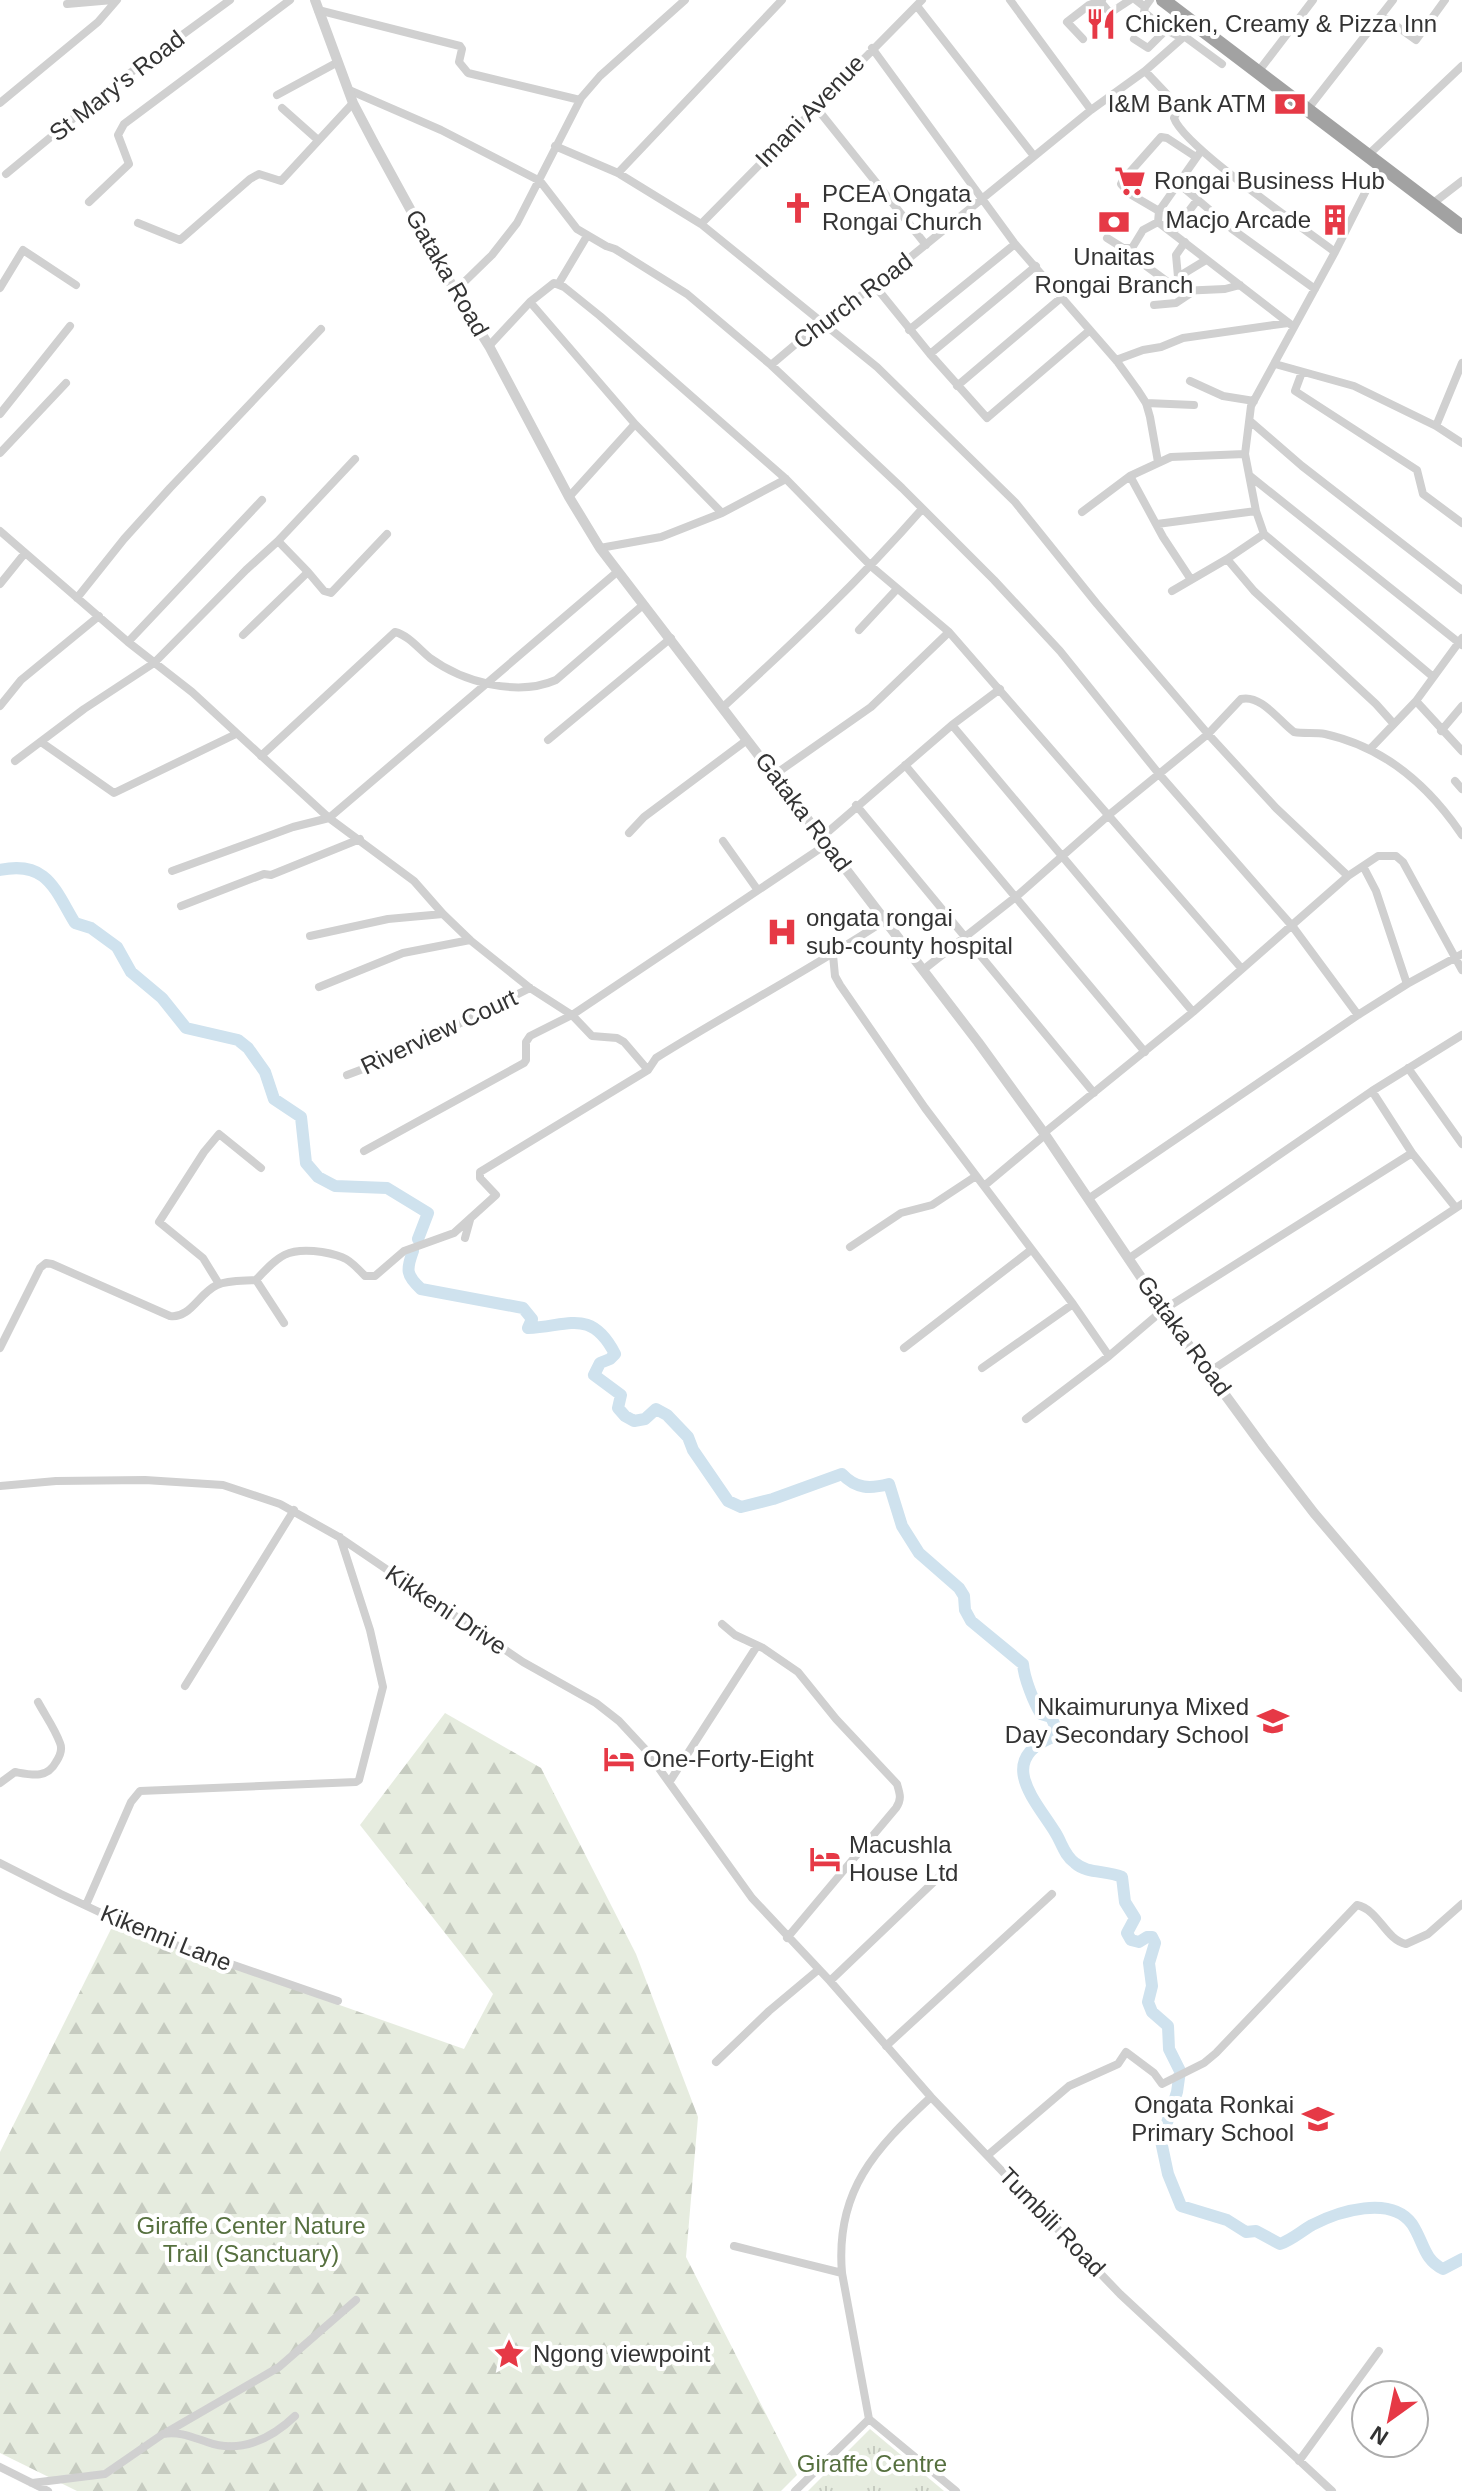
<svg xmlns="http://www.w3.org/2000/svg" width="1462" height="2491" font-family="Arial,sans-serif">
	<style>
		.forest { fill: url(#forest-firs) }
		.park { fill: url(#park-tufts) }
		.lines { fill: none; stroke-linecap: round; stroke-linejoin: round }
		.river { stroke: #cfe2ee; stroke-width: 12 }
		.minor { stroke: #d0d0d0; stroke-width: 8 }
		.tertiary { stroke: #d0d0d0; stroke-width: 10 }
		.trunk { stroke: #a2a2a2; stroke-width: 14 }
		.labels { text-anchor: middle; stroke-width: 8; stroke-linejoin: round; paint-order: stroke }
		.poi-label { font-size: 24px; fill: #333; stroke: #fff; text-anchor: start }
		.street-label { font-size: 24px; fill: #333; stroke: #fff }
		.park-label { font-size: 24px; fill: #56703f; stroke: #fff }
	</style>
	<defs>
		<pattern id="forest-firs" width="22" height="20" patternUnits="userSpaceOnUse" patternTransform="scale(2)"><rect width="22" height="20" fill="#e6ecdf"/><path d="M5 1l3.5 6h-7zM16 11l3.5 6h-7z" fill="#c6cbc0"/></pattern>
		<pattern id="park-tufts" width="24" height="20" patternUnits="userSpaceOnUse" patternTransform="scale(2)"><rect width="24" height="20" fill="#e6ecdf"/><path d="M3 7l-1-3M5 7V3M7 7l1-3M15 17l-1-3M17 17v-4M19 17l1-3" fill="none" stroke="#c6cbc0"/></pattern>
	</defs>
	<rect width="100%" height="100%" fill="#fff"/>
	<!-- forest -->
	<path class="forest" d="M445,1713L541,1768L636,1954L698,2117L686,2257L797,2475L781,2491H77L0,2453V2152L113,1925L464,2049L493,1994L360,1825Z"/>
	<!-- park -->
	<path class="park" d="M870,2429L944,2491H808Z"/>
	<g class="lines">
		<!-- river -->
		<path class="river" d="M0,870C47,860 55,890 75,923L91,928L117,947L131,972L162,998L186,1028L238,1040L248,1048L265,1072L274,1099L301,1117L306,1163L318,1177L335,1186L387,1188L428,1213L418,1239
			M413,1251C406,1270 406,1275 421,1289L523,1308L532,1319L528,1328C567,1327 591,1307 615,1354L610,1359L600,1363L594,1375L621,1395L618,1408L625,1416L634,1421L645,1419L656,1409L667,1415L688,1437L693,1450L728,1501L741,1507L773,1499L842,1474C856,1489 870,1489 889,1484L902,1526L919,1553L959,1588L964,1596L965,1610L971,1621L1023,1664C1024,1678 1034,1703 1041,1714L1051,1717L1056,1728L1053,1737C995,1760 1036,1801 1055,1832C1062,1843 1064,1855 1075,1863C1087,1874 1107,1870 1122,1877L1125,1902L1135,1918L1127,1933L1131,1940L1139,1942L1147,1937H1152L1155,1943L1149,1963L1152,1986L1148,2002L1152,2012L1168,2026L1169,2049L1180,2071L1177,2092L1161,2141L1168,2174L1181,2206L1227,2220L1246,2232L1256,2231L1280,2244C1293,2239 1300,2232 1312,2225C1339,2211 1391,2195 1412,2224C1424,2242 1423,2259 1443,2269L1462,2259"/>
		<!-- minor -->
		<path class="minor" d="M1010,0L1091,110
			M1102,0L1100,1L1110,13L1130,0
			M1136,0L1145,7L1150,0
			M67,4L113,0
			M917,6L1034,156
			M1145,7L1144,12L1166,30L1182,38
			M318,10L460,46L462,49L459,62L468,73L580,100
			M1381,15L1416,40L1445,0
			M1184,36L1222,64
			M1083,39L1067,22L1089,5L1100,1
			M1134,39L1148,48L1166,30
			M872,48L1015,244L1116,360L1137,389L1146,403L1150,417L1158,462
			M1145,71L1179,107L1174,118C1184,147 1305,229 1335,252
			M1258,72L1313,0
			M349,90L441,130L540,181L577,229L606,246L615,249L687,294L771,365L902,488L994,580L1060,651L1159,774L1293,927L1358,1015
			M277,95L338,62
			M0,103L98,22L117,0
			M815,106L926,245
			M282,108L318,140
			M1307,110L1393,0
			M555,146L618,173L701,224L877,367L1015,502L1097,604L1208,734L1276,808L1348,876
			M1201,151L1159,211L1158,222L1294,327
			M1367,156L1462,66
			M1379,165L1335,252L1251,406L1245,454L1256,511L1264,534L1432,676
			M618,173L782,0
			M6,174L115,84L230,0
			M1178,183L1232,229L1315,289
			M89,202L129,164L118,135L124,124L290,0
			M1432,204L1462,181
			M1159,211L1130,194L1121,184L1123,180L1161,137L1167,138L1196,157
			M138,223L180,240L250,179L259,174L281,181L353,103
			M701,224L922,0
			M1173,232L1198,199
			M1107,238L1123,248H1132L1138,260L1180,291L1225,289L1240,285
			M1132,248L1143,230L1158,222
			M1178,277L1176,255L1185,242
			M559,283L587,236
			M875,286L930,354L1036,266
			M0,288L23,250L76,285
			M1174,288L1178,277L1206,260
			M455,291L492,255L517,223L581,98L600,76L685,0
			M530,302L635,424L722,513
			M1154,305L1176,303L1191,293
			M909,330L1015,244
			M489,346L530,302L554,283L564,287L600,316L786,479L872,567L949,632L1242,969
			M930,354L987,418L1090,330
			M1116,360L1143,350L1161,347L1183,338L1288,323
			M1275,364L1354,386L1436,426L1462,443
			M771,365L823,321L875,286L1091,110L1145,71L1196,26
			M1302,372L1295,391L1417,470L1423,494L1462,523
			M1190,381L1223,396L1254,401
			M957,386L1062,297
			M1146,403L1194,405
			M0,414L70,326
			M1250,421L1302,466L1462,590
			M1436,426L1462,363
			M0,453L66,383
			M1130,476L1163,537L1190,578
			M1250,476L1462,645
			M569,497L635,424
			M1082,512L1130,476L1171,457L1245,454
			M1157,524L1256,511
			M0,531L128,642L192,692L329,818L414,881L443,914L470,940L530,988L572,1015L592,1036L617,1038L624,1042L648,1070
			M600,548L661,537L722,513L786,479
			M1227,559L1254,591L1376,704L1393,723
			M308,572L324,591L331,593L387,534
			M0,584L25,553
			M1172,591L1227,559L1264,534
			M77,598L124,539L170,488L321,329
			M859,630L897,589
			M243,635L308,572L278,541
			M128,642L262,500
			M1416,701L1462,751
			M0,706L21,680L99,616
			M722,708C792,644 860,580 922,509
			M952,725L1193,1012
			M1441,731L1462,706
			M548,740L671,638
			M41,742L114,793L236,734
			M1371,748L1416,701L1462,638
			M261,756L395,632C408,635 419,649 430,658C463,682 517,697 556,680L643,605
			M15,761L84,709L154,663L246,570L278,541L355,459
			M905,765L1145,1052
			M774,775L871,707L949,632
			M1455,781L1462,789
			M856,805L1094,1093
			M629,833L644,817L747,740
			M822,837L952,725L1000,689
			M723,841L757,889
			M1363,866L1376,891L1407,984
			M172,871L293,827L329,818L617,572
			M181,906L264,874L271,875L360,839
			M310,936L388,919L443,914
			M833,955L835,976L840,985L925,1108L1073,1304L1109,1356
			M923,970L1017,896L1110,814L1208,734L1241,699C1261,694 1279,721 1294,732C1304,734 1315,732 1325,734C1384,747 1429,786 1462,835
			M319,987L403,953L470,940
			M1408,1068L1462,1144
			M347,1075L387,1060L530,988
			M1372,1091L1412,1153L1456,1208
			M1044,1133L1193,1012L1348,876L1378,856H1396L1403,862L1462,970
			M364,1151L524,1063L526,1060V1042L530,1036L572,1015L827,844
			M984,1186L1045,1135
			M1088,1199L1358,1015L1407,984L1462,954
			M465,1238L470,1220
			M850,1247L901,1213L932,1205L976,1176
			M1128,1259L1372,1091L1462,1035
			M256,1280C279,1255 288,1247 322,1252C345,1256 349,1259 365,1276H375L404,1251L454,1233L496,1195L480,1178V1172L648,1070L656,1058C731,1011 810,970 884,921
			M219,1284L203,1258L159,1222L204,1152L219,1134L261,1168
			M0,1348L40,1268L46,1263L52,1264L170,1316C190,1319 199,1293 217,1285C228,1280 244,1281 256,1280L284,1323
			M904,1348L1031,1250
			M982,1368L1073,1304
			M1209,1372L1462,1204
			M1026,1419L1109,1356L1163,1310L1412,1153
			M0,1486L56,1481L145,1480L223,1485L280,1504L339,1537L523,1662L596,1703L619,1721L645,1749L752,1898L830,1981L931,2097L1120,2294L1332,2491
			M722,1624L735,1635L763,1648L798,1672L836,1719L897,1784C900,1794 902,1799 896,1808L787,1938
			M185,1686L294,1510
			M670,1781L757,1646
			M0,1783L15,1772C32,1775 47,1779 56,1762C60,1756 63,1750 60,1743C55,1729 45,1715 38,1702
			M0,1863L61,1894L150,1936L338,2001
			M86,1905L131,1802L140,1791L356,1782L359,1780L383,1687L370,1630L340,1537
			M830,1981L942,1874
			M886,2046L1052,1894
			M716,2062L769,2011L818,1970
			M988,2155L1069,2086L1118,2064L1126,2052L1154,2073L1162,2084L1204,2063L1216,2053L1357,1905C1379,1910 1385,1939 1406,1944L1428,1934L1462,1904
			M734,2246L842,2273
			M869,2419L842,2273C835,2191 875,2149 931,2097
			M869,2419L956,2491
			M167,2432L279,2367L356,2300
			M1299,2461L1379,2351
			M0,2467L48,2491
			M32,2483L105,2474L163,2434C179,2431 192,2437 207,2442C240,2454 271,2439 295,2416
			M795,2491L869,2419"/>
		<!-- tertiary -->
		<path class="tertiary" d="M315,0L353,103L374,143L455,291L489,346L569,497L600,548L978,1042L1044,1133L1163,1310L1264,1448L1314,1513L1462,1687"/>
		<!-- trunk -->
		<path class="trunk" d="M1163,0L1462,227"/>
	</g>
	<!-- icons -->
	<defs>
		<symbol id="restaurant-bare" viewBox="-9 -9 18 18"><path d="M-5-6h1v4h1v-4h1v4h1v-4h1v5L-1.5 .5V6h-2V.5L-5-1ZM5-6V6H3V1.5H1.5Q1.5-4 5-6Z" fill="#e63946" stroke="#fff" stroke-width="2.5" paint-order="stroke"/></symbol>
		<symbol id="bank-bare" viewBox="-9 -9 18 18"><path d="M-6-4H6V4H-6ZM0-2.3a2.3 2.3 0 1 0 0 4.6a2.3 2.3 0 1 0 0-4.6Z" fill="#e63946" stroke="#fff" stroke-width="2.5" paint-order="stroke"/></symbol>
		<symbol id="supermarket-bare" viewBox="-9 -9 18 18"><path d="M-6-5.5h2.5l.6 2H6L4.5 2H-2.5L-4.4-4H-6ZM-1.5 3.2a1.3 1.3 0 1 0 .1 0ZM3 3.2a1.3 1.3 0 1 0 .1 0Z" fill="#e63946" stroke="#fff" stroke-width="2.5" paint-order="stroke"/></symbol>
		<symbol id="church-bare" viewBox="-9 -9 18 18"><path d="M-1.2-6h2.4v3.5h3.3v2.4h-3.3V6h-2.4V-.1h-3.3v-2.4h3.3Z" fill="#e63946" stroke="#fff" stroke-width="2.5" paint-order="stroke"/></symbol>
		<symbol id="building-bare" viewBox="-9 -9 18 18"><path d="M-4-6H4V6H1V3H-1V6H-4ZM-2.5-4.3h1.7v1.8h-1.7ZM.8-4.3h1.7v1.8H.8ZM-2.5-1h1.7V.8h-1.7ZM.8-1h1.7V.8H.8Z" fill="#e63946" stroke="#fff" stroke-width="2.5" paint-order="stroke"/></symbol>
		<symbol id="hospital-bare" viewBox="-9 -9 18 18"><path d="M-5-5h3v3.5h4V-5h3V5h-3V1.5h-4V5h-3Z" fill="#e63946" stroke="#fff" stroke-width="2.5" paint-order="stroke"/></symbol>
		<symbol id="school-bare" viewBox="-9 -9 18 18"><path d="M0-5L7-2L0 1L-7-2ZM-4 1L0 2.5L4 1V4Q0 6-4 4Z" fill="#e63946" stroke="#fff" stroke-width="2.5" paint-order="stroke"/></symbol>
		<symbol id="hotel-bare" viewBox="-9 -9 18 18"><path d="M-6-4.5h1.5V1H6V5H4.5V3h-9V5H-6ZM-4 0a1.8 1.8 0 1 1 3.6 0ZM.5 0V-2.5h3Q6-2.5 6 0Z" fill="#e63946" stroke="#fff" stroke-width="2.5" paint-order="stroke"/></symbol>
		<symbol id="sight-bare" viewBox="-9 -9 18 18"><path d="M0-6L1.8-2.2L6-1.7L2.9 1.2L3.7 5.4L0 3.3L-3.7 5.4L-2.9 1.2L-6-1.7L-1.8-2.2Z" fill="#e63946" stroke="#fff" stroke-width="2.5" paint-order="stroke"/></symbol>
	</defs>
	<g fill-rule="evenodd">
		<use href="#restaurant-bare" x="1079" y="2" width="44" height="44"/>
		<use href="#bank-bare" x="1268" y="82" width="44" height="44"/>
		<use href="#supermarket-bare" x="1108" y="159" width="44" height="44"/>
		<use href="#church-bare" x="776" y="186" width="44" height="44"/>
		<use href="#building-bare" x="1313" y="198" width="44" height="44"/>
		<use href="#bank-bare" x="1092" y="200" width="44" height="44"/>
		<use href="#hospital-bare" x="760" y="910" width="44" height="44"/>
		<use href="#school-bare" x="1251" y="1699" width="44" height="44"/>
		<use href="#hotel-bare" x="597" y="1737" width="44" height="44"/>
		<use href="#hotel-bare" x="803" y="1837" width="44" height="44"/>
		<use href="#school-bare" x="1296" y="2097" width="44" height="44"/>
		<use href="#sight-bare" x="487" y="2332" width="44" height="44"/>
	</g>
	<g class="labels">
		<!-- poi labels -->
		<g class="poi-label">
			<text x="1125" y="32">Chicken, Creamy &amp; Pizza Inn</text>
			<text x="1266" y="112" text-anchor="end">I&amp;M Bank ATM</text>
			<text x="1154" y="189">Rongai Business Hub</text>
			<text x="822" y="202">PCEA Ongata<tspan x="822" dy="28">Rongai Church</tspan></text>
			<text x="1311" y="228" text-anchor="end">Macjo Arcade</text>
			<text x="1114" y="265" text-anchor="middle">Unaitas<tspan x="1114" dy="28">Rongai Branch</tspan></text>
			<text x="806" y="926">ongata rongai<tspan x="806" dy="28">sub-county hospital</tspan></text>
			<text x="1249" y="1715" text-anchor="end">Nkaimurunya Mixed<tspan x="1249" dy="28">Day Secondary School</tspan></text>
			<text x="643" y="1767">One-Forty-Eight</text>
			<text x="849" y="1853">Macushla<tspan x="849" dy="28">House Ltd</tspan></text>
			<text x="1294" y="2113" text-anchor="end">Ongata Ronkai<tspan x="1294" dy="28">Primary School</tspan></text>
			<text x="533" y="2362">Ngong viewpoint</text>
		</g>
		<!-- street labels -->
		<g class="street-label">
			<text transform="translate(117 86) rotate(-38)" y="8">St Mary's Road</text>
			<text transform="translate(810 111) rotate(-46)" y="8">Imani Avenue</text>
			<text transform="translate(447 273) rotate(60)" y="8">Gataka Road</text>
			<text transform="translate(853 301) rotate(-37)" y="8">Church Road</text>
			<text transform="translate(803 812) rotate(53)" y="8">Gataka Road</text>
			<text transform="translate(439 1032) rotate(-25)" y="8">Riverview Court</text>
			<text transform="translate(1184 1336) rotate(54)" y="8">Gataka Road</text>
			<text transform="translate(446 1610) rotate(34)" y="8">Kikkeni Drive</text>
			<text transform="translate(166 1938) rotate(22)" y="8">Kikenni Lane</text>
			<text transform="translate(1052 2222) rotate(46)" y="8">Tumbili Road</text>
		</g>
		<!-- park labels -->
		<g class="park-label">
			<text x="251" y="2234">Giraffe Center Nature<tspan x="251" dy="28">Trail (Sanctuary)</tspan></text>
			<text x="872" y="2472">Giraffe Centre</text>
		</g>
	</g>
	<!-- north arrow -->
	<g transform="translate(1390 2419) rotate(213)"><circle r="38" fill="#ffffff" stroke="#adadad" stroke-width="2"/>
	<path d="M0-6L14 30L0 20L-14 30Z" fill="#e63946"/>
	<text y="-12" font-size="22" font-weight="bold" text-anchor="middle" fill="#333333">N</text>
	</g>
</svg>
